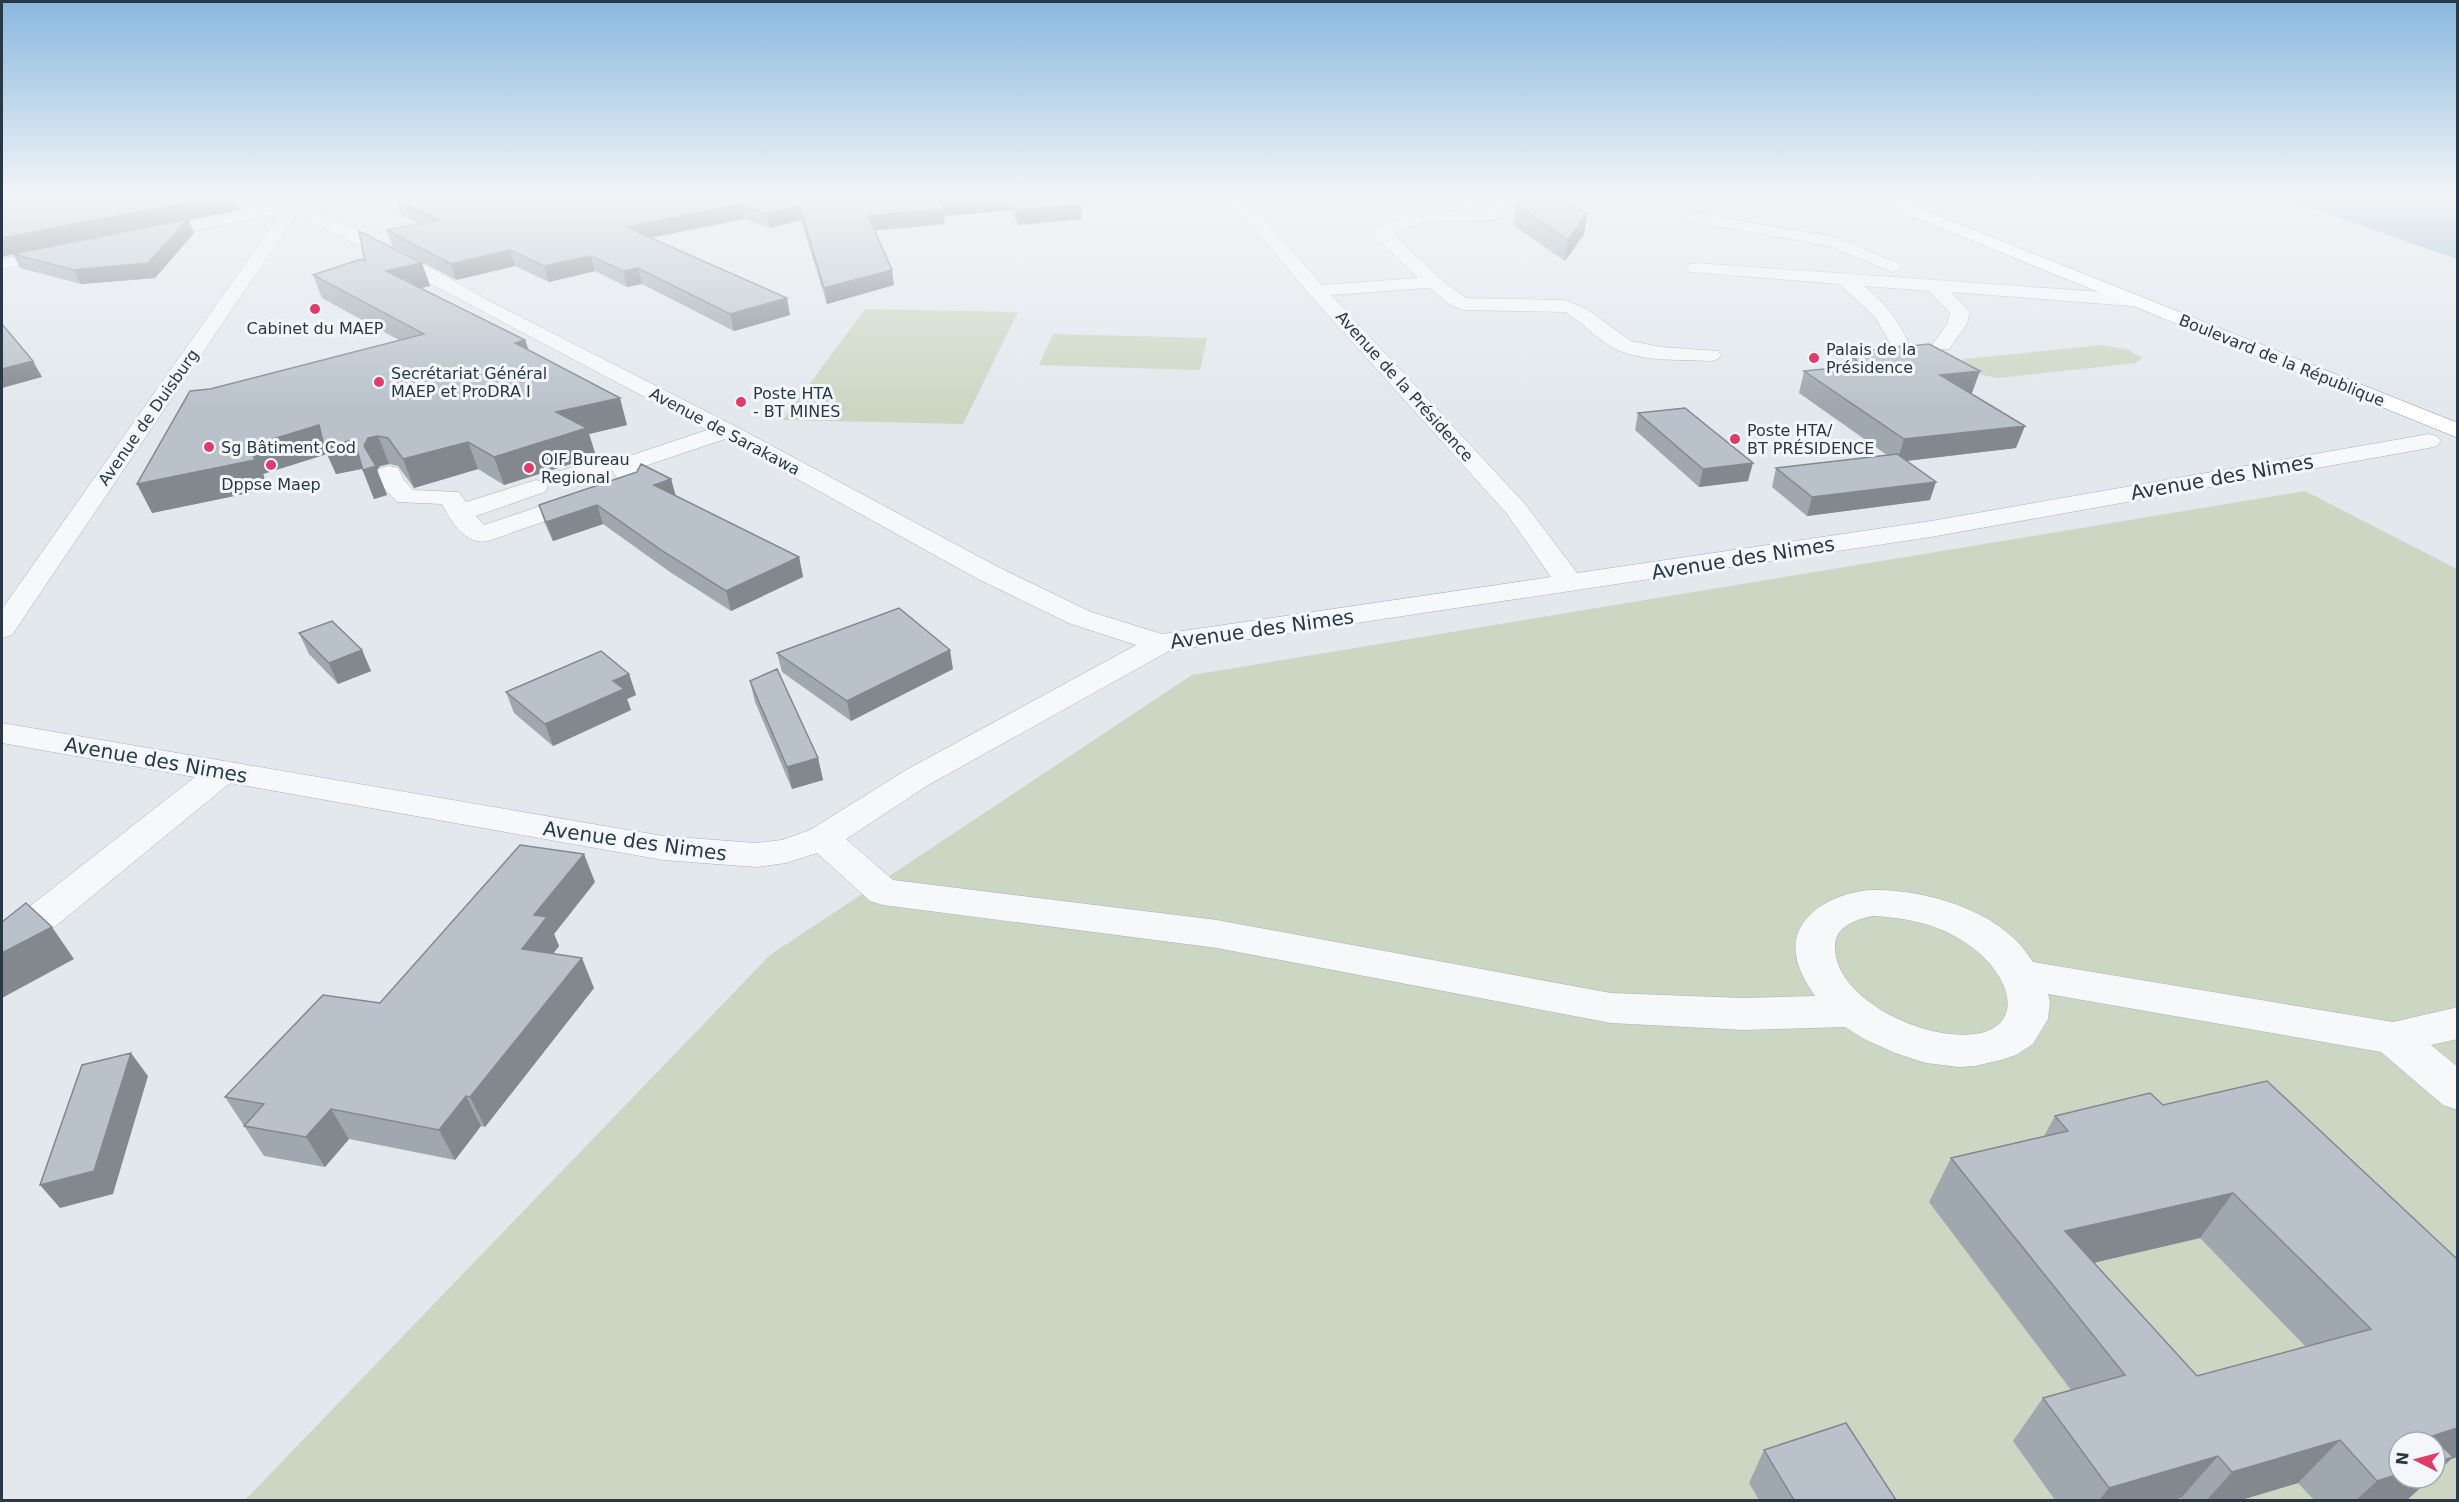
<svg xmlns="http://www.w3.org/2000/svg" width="2459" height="1502" font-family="'DejaVu Sans',sans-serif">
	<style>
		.green { fill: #cbd7c3; fill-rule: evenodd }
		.water { fill: #9abbd0 }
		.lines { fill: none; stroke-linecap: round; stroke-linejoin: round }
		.minor-casing { stroke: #a7b0b8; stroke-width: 1 }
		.highway-casing { stroke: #8897a5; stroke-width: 1 }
		.minor { fill: #f6f8fa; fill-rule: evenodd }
		.highway { fill: #fff; fill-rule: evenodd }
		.wall { fill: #9fa7af; fill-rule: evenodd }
		.shaded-wall { fill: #82888e }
		.building { fill: #b9c2cb; stroke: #82888e; stroke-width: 1.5; fill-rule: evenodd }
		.poi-dot { fill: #de3c69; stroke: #f3f7f9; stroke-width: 2 }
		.labels { text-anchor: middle; stroke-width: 6; stroke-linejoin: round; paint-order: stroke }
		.far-poi-label { font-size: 16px; fill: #283847; stroke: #f3f7f9; text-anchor: start }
		.far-street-label { font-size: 16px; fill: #283847; stroke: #f3f7f9 }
		.street-label { font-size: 20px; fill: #283847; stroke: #f3f7f9 }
	</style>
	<rect width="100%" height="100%" fill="#e3e8ed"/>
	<!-- green -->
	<path class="green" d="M865,309L1018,312L963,424L783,420Z
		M1053,334L1207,338L1200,370L1039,365Z
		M2102,345L2129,350L2142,358L2135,363L1998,378L1972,373L1961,364L1964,359Z
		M2305,491L2457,569V1500H245L770,955L1192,675ZM2399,1442H2435V1478H2399Z"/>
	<!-- water -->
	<path class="water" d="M2273,195H2457V259Z"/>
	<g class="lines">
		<defs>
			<path id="minor" d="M265,195H286L422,263L493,303L735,426L998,567L1091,612L1162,634L1551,577L1507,514L1310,295L1226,195H1243L1322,285L1418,278L1376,237L1374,233L1376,229C1419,211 1467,186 1516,198L1520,204C1513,213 1504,217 1494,220L1422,222L1393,234L1439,278L1466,298L1564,300L1585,308L1631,341L1661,347L1718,351L1721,355L1718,359L1711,361C1678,359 1639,363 1610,346C1593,336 1582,321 1565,312L1465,310L1452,306L1429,288L1331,295L1525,504L1577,573L1931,521L2429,434L2437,436L2441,441L2437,446L2429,448L1931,537L1169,651L930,784L846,839L893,880L1217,920L1611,993L1743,998L1815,996C1807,984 1798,970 1796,955C1790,913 1840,890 1875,890C1929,890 2004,912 2033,962L2393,1022L2458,1007V1039L2431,1045L2458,1067V1110L2443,1105L2381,1052L2048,994L2050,1002L2048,1019L2033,1044L2016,1055L2001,1060L1975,1066L1959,1067L1926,1063L1895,1053L1864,1039L1845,1027L1743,1030L1611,1023L1217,948L883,905L870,901L817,853L786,863L756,867L663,860L230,783L24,952L10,956L2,953V928L195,777L2,743V723L663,836L756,843L782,840L810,830L906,770L1136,645L1071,624L978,579L725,439L636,469L644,483L641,488L488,541C466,546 451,522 442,504L397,502L384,488L377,473L380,468L389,466L398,468L404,480L413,490L459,492L466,502L536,480L545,482L548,487L545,492L476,516L484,525L618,480L612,470L562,485L553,483L550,478L553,473L616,454L626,457L707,430L297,213L12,635L2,638V609L281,213L148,240L140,235L148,230L279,204ZM1482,204L1500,205L1487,212H1444ZM1873,916C1903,918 1930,922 1956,937C2023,974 2033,1050 1937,1032C1899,1025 1835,992 1835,947C1835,926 1855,920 1873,916Z
				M1694,213L1834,237L1898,263L1901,267L1898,271L1892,272L1830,246L1688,221L1686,218Z
				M59,247L65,248L68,252L65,256L2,269V259Z
				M1696,263L2131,294L2138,296L2140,300L2138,304L2131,306L1951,292L1970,312L1967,324L1949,349H1935L1932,345L1947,324L1950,313L1929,291L1864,286C1884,301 1897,319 1908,341L1905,345H1891L1875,317L1839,284L1690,272L1687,268L1690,264Z"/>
			<path id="highway" d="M1864,195H1886L2458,423V438L1867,198Z"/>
		</defs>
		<!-- minor casing -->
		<use href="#minor" class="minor-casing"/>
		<!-- highway casing -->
		<use href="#highway" class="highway-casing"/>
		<!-- minor -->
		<use href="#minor" class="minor"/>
		<!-- highway -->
		<use href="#highway" class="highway"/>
	</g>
	<!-- wall -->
	<path class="wall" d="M2,195L240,210L189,220L194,233L155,278L81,284L20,268L13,254L2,257Z
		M1075,195L1081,205L1082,219L1018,225L1011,210L944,216L945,224L874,230L894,285L827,304L801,220L770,228L744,219L650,238L790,315L734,331L642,284L627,287L595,271L549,282L515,266L456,280L392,246L387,230L420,224L401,215L396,200H898Z
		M1516,205L1587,214L1584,234L1565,261L1513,225Z
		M365,261L422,263L430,286L421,288L525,340L529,350L627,425L589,434L596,456L504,485L478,469L414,488L398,466L389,464L380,466L377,470L387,495L374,499L362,469L336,474L327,454L263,474L268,489L152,513L210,389L399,340L322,298L313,275Z
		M1861,351L1972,393H1970L2016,448L1906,461L1930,500L1807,516L1772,487L1776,468L1887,455L1799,393L1804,371L1848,367L1851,357L1860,356Z
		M1638,413L1748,481L1699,487L1635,430Z
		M671,479L676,496L799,557L803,577L731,611L670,572L603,524L553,541L545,524L539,505Z
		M299,633L362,650L371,671L338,684L309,654Z
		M777,653L953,669L851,721L782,672Z
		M629,674L636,695L627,699L631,710L553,746L514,713L506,692Z
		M750,681L818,758L823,780L792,789L755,702Z
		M595,882L554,934L559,946L553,954L594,988L485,1127L481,1126L455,1160L349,1139L325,1167L264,1156L225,1097L380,1003Z
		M2163,1105L2457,1259V1457L2451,1459L2407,1500H2314L2298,1483L2241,1500H2183L2181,1498L2173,1500H2055L2013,1441L2043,1398L2071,1390L1929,1202L1951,1158L2044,1136L2055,1116ZM2200,1238L2306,1347L2197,1376L2093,1263Z
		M1764,1450L1896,1500H1759L1749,1483Z"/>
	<!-- shaded-wall -->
	<path class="shaded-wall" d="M226,195H234L240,210L189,220L194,233L155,278L81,284L74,270L13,254L2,257V238Z
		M1010,196L1011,210L944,216L945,224L870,231L868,216L939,201Z
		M741,204L744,219L630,242L626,227Z
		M1081,205L1082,219L1018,225L1016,210Z
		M799,206L801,220L770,228L767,214Z
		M1587,214L1584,234L1565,261L1568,240Z
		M510,250L515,266L456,280L451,264Z
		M591,256L595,271L549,282L544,266Z
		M422,263L430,286L395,294L386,271Z
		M638,268L642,284L627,287L623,271Z
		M892,270L894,285L827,304L824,288Z
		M787,298L790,315L734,331L730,314Z
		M525,340L533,365L515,343Z
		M33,361L42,377L2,388V369Z
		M1980,371L1972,393L1933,397L1940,375Z
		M620,398L627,425L589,434L596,456L504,485L494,457L556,412Z
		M319,425L354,440L366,468L336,474L327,454L263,474L268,489L152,513L137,484L250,446Z
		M2025,426L2016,448L1897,462L1904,439Z
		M378,436L389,464L380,466L377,470L387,495L374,499L363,470L364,446L368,438Z
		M468,442L478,469L414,488L403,459Z
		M1753,463L1748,481L1699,487L1703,469Z
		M671,479L676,498L654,485Z
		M1936,482L1930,500L1807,516L1812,497Z
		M597,505L603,524L553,541L546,522Z
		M799,557L803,577L731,611L726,591Z
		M362,650L371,671L338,684L329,663Z
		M950,650L953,669L851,721L847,701Z
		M629,674L636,695L627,699L631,710L553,746L545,724L613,681Z
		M818,758L823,780L792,789L787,767Z
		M584,854L595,882L554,934L559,946L534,978L522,949L534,915Z
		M52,927L74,959L2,998V953Z
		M582,958L594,988L485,1127L470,1097Z
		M131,1053L148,1076L113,1194L60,1208L40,1185Z
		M466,1096L481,1126L455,1160L439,1130Z
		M331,1109L349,1139L325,1167L306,1137Z
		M2233,1193L2200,1238L2045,1274L2065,1231Z
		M2457,1428V1457L2451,1459L2435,1474V1442L2432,1436Z
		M2340,1440L2298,1483L2241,1500H2207L2232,1472Z
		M2218,1456L2181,1498L2173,1500H2099L2109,1488Z
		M2399,1467V1478H2431L2407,1500H2356L2377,1481Z"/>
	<!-- building -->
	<path class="building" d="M2,195H226L2,238Z
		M421,195H888L898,200V195H1075L1081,205L1016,210L1010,196L939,201L944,209L868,216L892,270L824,288L799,206L767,214L741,204L626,227L787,298L730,314L638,268L623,271L591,256L544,266L510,250L451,264L387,230L439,220L396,200Z
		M1529,195H1557L1587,214L1568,240L1516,205Z
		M188,219L148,263L74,270L13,254Z
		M359,231L422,263L386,271L525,340L515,343L620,398L556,412L587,428L494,457L468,442L403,459L388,438L378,436L368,438L364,446L376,466L363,470L354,440L324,446L319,425L250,446L255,460L137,484L190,391L210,389L424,334L313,275L361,259L365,261Z
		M2,324L33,361L2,369Z
		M1929,344L1980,371L1940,375L2025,426L1904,439L1804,371L1864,365L1851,357L1868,355L1861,351Z
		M1685,408L1753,463L1703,469L1638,413Z
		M1897,454L1936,482L1812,497L1776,468Z
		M641,464L671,479L654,485L799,557L726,591L664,552L597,505L546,522L539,505L637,472Z
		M899,608L950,650L847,701L777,653Z
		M332,621L362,650L329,663L299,633Z
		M601,651L629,674L613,681L624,689L545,724L506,692Z
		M777,669L818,758L787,767L750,681Z
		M520,845L584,854L534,915L547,917L522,949L582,958L470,1097L466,1096L439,1130L331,1109L306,1137L244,1126L264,1104L225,1097L323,995L380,1003Z
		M26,903L52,927L2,953V922Z
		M131,1053L94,1171L40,1185L82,1065Z
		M2267,1081L2457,1259V1428L2432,1436L2453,1457L2435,1463V1442H2399V1474L2377,1481L2340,1440L2232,1472L2218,1456L2109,1488L2043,1398L2125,1375L1951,1158L2068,1131L2055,1116L2150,1093L2163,1105ZM2233,1193L2371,1329L2197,1376L2065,1231Z
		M1846,1423L1896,1500H1794L1764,1450Z"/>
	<!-- sky -->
	<linearGradient id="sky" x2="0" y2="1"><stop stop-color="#89b7de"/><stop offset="0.48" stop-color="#f2f5f7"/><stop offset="1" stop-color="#f2f5f7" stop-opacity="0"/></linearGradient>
	<rect width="2459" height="406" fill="url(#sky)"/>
	<!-- markers -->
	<g class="poi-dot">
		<circle cx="315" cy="309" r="6"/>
		<circle cx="1814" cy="358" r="6"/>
		<circle cx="379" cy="382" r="6"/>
		<circle cx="741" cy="402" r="6"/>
		<circle cx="1735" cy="439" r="6"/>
		<circle cx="209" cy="447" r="6"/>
		<circle cx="271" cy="465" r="6"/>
		<circle cx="529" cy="468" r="6"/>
	</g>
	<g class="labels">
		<!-- far-poi labels -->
		<g class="far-poi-label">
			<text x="315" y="334" text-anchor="middle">Cabinet du MAEP</text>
			<text x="1826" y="355">Palais de la<tspan x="1826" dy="18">Présidence</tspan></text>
			<text x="391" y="379">Secrétariat Général<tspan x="391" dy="18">MAEP et ProDRA I</tspan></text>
			<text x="753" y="399">Poste HTA<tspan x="753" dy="18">- BT MINES</tspan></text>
			<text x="1747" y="436">Poste HTA/<tspan x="1747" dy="18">BT PRÉSIDENCE</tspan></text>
			<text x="221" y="453">Sg Bâtiment Cod</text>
			<text x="541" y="465">OIF Bureau<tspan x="541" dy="18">Regional</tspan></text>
			<text x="271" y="490" text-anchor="middle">Dppse Maep</text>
		</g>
		<!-- far-street labels -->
		<g class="far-street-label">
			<text transform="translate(2282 360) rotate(22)" y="6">Boulevard de la République</text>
			<text transform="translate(1405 386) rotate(48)" y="6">Avenue de la Présidence</text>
			<text transform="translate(148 417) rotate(-55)" y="6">Avenue de Duisburg</text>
			<text transform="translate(725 431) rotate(28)" y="6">Avenue de Sarakawa</text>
		</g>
		<!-- street labels -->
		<g class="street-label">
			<text transform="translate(2222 477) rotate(-10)" y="7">Avenue des Nimes</text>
			<text transform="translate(1743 558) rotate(-9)" y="7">Avenue des Nimes</text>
			<text transform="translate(1262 629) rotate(-8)" y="7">Avenue des Nimes</text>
			<text transform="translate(156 760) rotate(10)" y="7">Avenue des Nimes</text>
			<text transform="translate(635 841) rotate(8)" y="7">Avenue des Nimes</text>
		</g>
	</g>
	<!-- border -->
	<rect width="2459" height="1502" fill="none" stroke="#283847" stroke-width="6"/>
	<!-- north arrow -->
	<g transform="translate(2417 1460) rotate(276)"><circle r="28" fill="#f3f7f9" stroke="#a2abb2" stroke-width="1.5"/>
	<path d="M0-4.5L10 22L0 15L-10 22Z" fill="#de3c69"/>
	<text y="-9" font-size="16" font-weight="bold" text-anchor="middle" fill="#283847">N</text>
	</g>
</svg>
